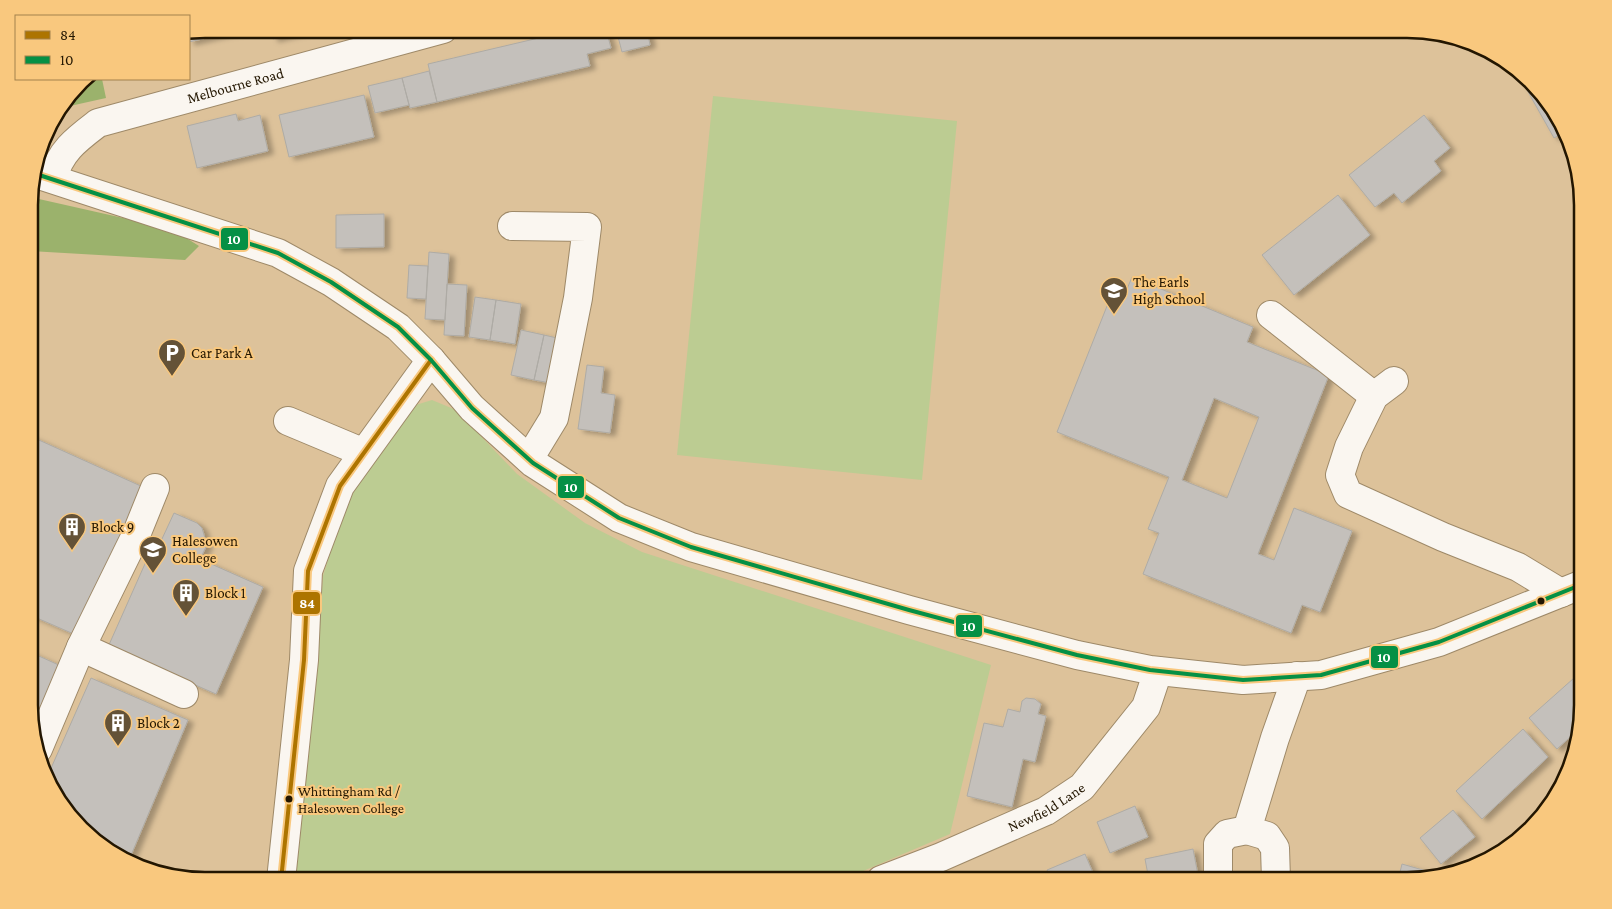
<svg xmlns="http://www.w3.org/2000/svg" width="1612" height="909" font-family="'Crimson Pro',serif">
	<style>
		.green { fill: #bccc92 }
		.forest { fill: #9bb26c }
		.building { fill: #c4c0bb; stroke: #aeaba5; fill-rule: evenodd; filter: url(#shadow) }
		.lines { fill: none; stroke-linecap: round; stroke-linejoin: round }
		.minor-casing { stroke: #9e8968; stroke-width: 30 }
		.minor { stroke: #faf6f0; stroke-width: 28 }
		.bus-1-casing { stroke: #f9c87e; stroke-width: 8 }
		.bus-2-casing { stroke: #f9c87e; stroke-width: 8 }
		.bus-1 { stroke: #ad7400; stroke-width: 4 }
		.bus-2 { stroke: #059045; stroke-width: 4 }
		.bus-dot { fill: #231601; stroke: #f9c87e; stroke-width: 2 }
		.labels { text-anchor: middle; stroke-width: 4; stroke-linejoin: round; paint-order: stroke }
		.bus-label { font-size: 14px; fill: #231601; stroke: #f9c87e; text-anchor: start }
		.street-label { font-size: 15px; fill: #231601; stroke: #f9c87e }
		.poi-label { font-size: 15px; fill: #231601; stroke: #f9c87e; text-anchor: start }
		.rim { fill: none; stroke: #231601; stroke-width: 2.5 }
		.line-badge { stroke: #f9c87e; stroke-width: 2 }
		.badge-label { font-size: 14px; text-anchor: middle; font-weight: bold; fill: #fff }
	</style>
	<defs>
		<filter id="shadow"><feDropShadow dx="5.5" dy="3" stdDeviation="2.5" flood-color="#0004"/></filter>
	</defs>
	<rect width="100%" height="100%" fill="#ddc29a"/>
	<!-- green -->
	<path class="green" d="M713,96L957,121L922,480L677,455Z
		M432,400L456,410L517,474L585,523L642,552L991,665L950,834L842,880H294L310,740L323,576L350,487L409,407Z"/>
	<!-- forest -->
	<path class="forest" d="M752,29H792L787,39Z
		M84,79H102L106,98L61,108Z
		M30,197L172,229L199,246L185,260L30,251Z"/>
	<!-- building -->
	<path class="building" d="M204,29H227L228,33L189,42V32Z
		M227,29H248L228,33Z
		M271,29H313L273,39Z
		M577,29H606L611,48L587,54L590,66L437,102L428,64Z
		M616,29H647L650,45L622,52Z
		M429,71L437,102L410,108L402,78Z
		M1518,74L1554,107L1563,133L1554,138Z
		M402,78L409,105L375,113L368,86Z
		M364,95L374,137L289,157L279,115Z
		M236,114L238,121L260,115L268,151L197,168L187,126Z
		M1424,115L1450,148L1434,161L1441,171L1402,203L1394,193L1375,207L1349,175Z
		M1568,149L1577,176L1564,152Z
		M1338,195L1370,235L1294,295L1262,255Z
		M384,214V247L336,248V215Z
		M429,252L449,254L445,320L425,319Z
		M409,265L428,266L426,299L407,298Z
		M1132,277L1253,327L1247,342L1329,375L1258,554L1274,560L1294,508L1352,531L1320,612L1302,605L1291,633L1143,574L1159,533L1148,529L1169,477L1057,432L1109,301L1120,306ZM1214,398L1259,417L1227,498L1182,480Z
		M447,284L467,285L464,336L444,335Z
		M475,297L496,300L490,340L469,337Z
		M496,300L521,304L515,344L490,340Z
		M521,330L544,335L534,380L511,375Z
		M544,335L566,340L556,384L534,380Z
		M587,365L604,367L601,393L615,395L610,433L578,429Z
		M30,436L143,487L76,635L30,615Z
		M174,513L197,523L202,528L207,545L200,559L263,587L216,694L108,647L156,539L161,541Z
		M30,652L61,666L32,733L30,727Z
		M1583,670V716L1579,729L1557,749L1529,718Z
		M91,678L188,720L129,860L117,857L58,802L48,775Z
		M1026,698L1035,699L1041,704L1038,714L1046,716L1035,762L1023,759L1012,807L967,796L984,723L1003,727L1008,709L1020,712L1022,701Z
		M1523,729L1548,757L1482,819L1456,791Z
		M1135,806L1148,837L1110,853L1097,822Z
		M1453,810L1475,837L1441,864L1420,838Z
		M1193,849L1199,880H1149L1145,859Z
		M1085,854L1096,880H1052L1047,870Z
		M1402,864L1437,874L1419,880H1398Z"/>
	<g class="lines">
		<defs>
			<g id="minor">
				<path d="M33,173L278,253L331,282L398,327L431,360L472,408L533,463L619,518L691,547L909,610L1077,655L1150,670L1243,680L1321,675L1439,642L1583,584"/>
				<path id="s1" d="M53,178C60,151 77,139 98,123L443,29"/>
				<path d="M512,226L587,227L578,298L554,418L529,459"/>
				<path d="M1271,315L1374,396"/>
				<path d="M1394,381L1374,396L1349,447L1340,475L1348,494L1443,537L1518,567L1561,593"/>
				<path d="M288,421L362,452"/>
				<path d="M155,488L136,535L81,647L184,694"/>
				<path d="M38,749L81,647"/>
				<path d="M281,880L304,660L308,571L340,486L431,360"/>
				<path id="s2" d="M881,880L941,857L1046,811L1082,787L1146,707L1158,671"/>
				<path d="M1218,880V844L1227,834L1247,830"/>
				<path d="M1276,880L1275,848L1267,836L1247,830L1275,738L1297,676"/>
			</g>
		</defs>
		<!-- minor casing -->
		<use href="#minor" class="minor-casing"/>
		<!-- minor -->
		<use href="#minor" class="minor"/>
		<defs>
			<path id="bus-1" d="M281,880L304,660L308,571L340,486L431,360"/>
			<path id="bus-2" d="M33,173L278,253L331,282L398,327L431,360L472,408L533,463L619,518L691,547L909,610L1077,655L1150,670L1243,680L1321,675L1439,642L1583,584"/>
		</defs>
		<!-- bus-1 casing -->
		<use href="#bus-1" class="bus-1-casing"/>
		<!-- bus-2 casing -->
		<use href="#bus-2" class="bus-2-casing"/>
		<!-- bus-1 -->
		<use href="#bus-1" class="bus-1"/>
		<!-- bus-2 -->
		<use href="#bus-2" class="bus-2"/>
	</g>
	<!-- icons -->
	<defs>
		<symbol id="school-pin" viewBox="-11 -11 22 30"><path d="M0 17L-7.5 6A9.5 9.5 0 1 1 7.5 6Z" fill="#645237" stroke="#f9c87e"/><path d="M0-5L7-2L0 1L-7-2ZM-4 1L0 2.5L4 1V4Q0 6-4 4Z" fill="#fff"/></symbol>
		<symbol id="parking-pin" viewBox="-11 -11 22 30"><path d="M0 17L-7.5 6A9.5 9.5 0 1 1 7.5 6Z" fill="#645237" stroke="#f9c87e"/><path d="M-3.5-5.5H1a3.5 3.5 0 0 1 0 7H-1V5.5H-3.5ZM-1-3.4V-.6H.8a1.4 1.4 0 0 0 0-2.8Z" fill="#fff"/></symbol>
		<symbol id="building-pin" viewBox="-11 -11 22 30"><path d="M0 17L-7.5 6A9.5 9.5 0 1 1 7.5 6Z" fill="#645237" stroke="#f9c87e"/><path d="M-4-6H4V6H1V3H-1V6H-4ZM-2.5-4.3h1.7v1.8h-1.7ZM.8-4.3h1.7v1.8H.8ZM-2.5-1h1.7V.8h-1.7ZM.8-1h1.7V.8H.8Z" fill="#fff"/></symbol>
		<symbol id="university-pin" viewBox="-11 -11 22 30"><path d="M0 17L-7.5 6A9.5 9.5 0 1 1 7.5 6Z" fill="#645237" stroke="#f9c87e"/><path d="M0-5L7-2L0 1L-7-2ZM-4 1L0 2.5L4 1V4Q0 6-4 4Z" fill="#fff"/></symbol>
	</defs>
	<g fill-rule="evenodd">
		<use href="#school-pin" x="1098" y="275" width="32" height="43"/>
		<use href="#parking-pin" x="156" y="337" width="32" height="43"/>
		<use href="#building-pin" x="56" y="511" width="32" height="43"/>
		<use href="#university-pin" x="137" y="534" width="32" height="43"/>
		<use href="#building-pin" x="170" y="577" width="32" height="43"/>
		<use href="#building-pin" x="102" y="707" width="32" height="43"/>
	</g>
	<!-- markers -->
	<g class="bus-dot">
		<circle cx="1541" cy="601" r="4.5"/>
		<circle cx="289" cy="799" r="4.5"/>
	</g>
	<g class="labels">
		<!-- bus labels -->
		<g class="bus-label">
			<text x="298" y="796">Whittingham Rd /<tspan x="298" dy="17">Halesowen College</tspan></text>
		</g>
		<!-- street labels -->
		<g class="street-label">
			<text dy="5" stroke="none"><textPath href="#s1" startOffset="215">Melbourne Road</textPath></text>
			<text dy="5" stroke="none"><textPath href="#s2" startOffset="181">Newfield Lane</textPath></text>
		</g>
		<!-- poi labels -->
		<g class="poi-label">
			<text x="1133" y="287">The Earls<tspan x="1133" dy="17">High School</tspan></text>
			<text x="191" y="358">Car Park A</text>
			<text x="91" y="532">Block 9</text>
			<text x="172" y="546">Halesowen<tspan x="172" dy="17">College</tspan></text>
			<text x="205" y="598">Block 1</text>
			<text x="137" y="728">Block 2</text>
		</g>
	</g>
	<!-- crop -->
	<path d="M0 0H1612V909H0ZM205 38H1407A167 167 0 0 1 1574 205V705A167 167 0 0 1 1407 872H205A167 167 0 0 1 38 705V205A167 167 0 0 1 205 38Z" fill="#f9c87e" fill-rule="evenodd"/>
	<path class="rim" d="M205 38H1407A167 167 0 0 1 1574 205V705A167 167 0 0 1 1407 872H205A167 167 0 0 1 38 705V205A167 167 0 0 1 205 38Z"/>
	<g class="line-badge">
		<rect x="220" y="227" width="29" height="24" rx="5" fill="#059045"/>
		<rect x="557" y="475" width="28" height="24" rx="5" fill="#059045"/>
		<rect x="292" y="591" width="29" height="24" rx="5" fill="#ad7400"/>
		<rect x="955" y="614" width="28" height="24" rx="5" fill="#059045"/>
		<rect x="1370" y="645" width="29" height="24" rx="5" fill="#059045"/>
	</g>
	<g class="badge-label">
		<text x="234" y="244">10</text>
		<text x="571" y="492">10</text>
		<text x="307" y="608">84</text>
		<text x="969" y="631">10</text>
		<text x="1384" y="662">10</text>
	</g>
	<!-- legend -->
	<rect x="15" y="15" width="175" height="65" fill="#f9c87e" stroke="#a3814c"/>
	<rect x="25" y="31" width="25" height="8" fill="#ad7400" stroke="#a3814c"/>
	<text x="60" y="40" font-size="15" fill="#231601">84</text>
	<rect x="25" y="56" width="25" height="8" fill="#059045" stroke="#a3814c"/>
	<text x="60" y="65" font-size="15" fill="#231601">10</text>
</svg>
